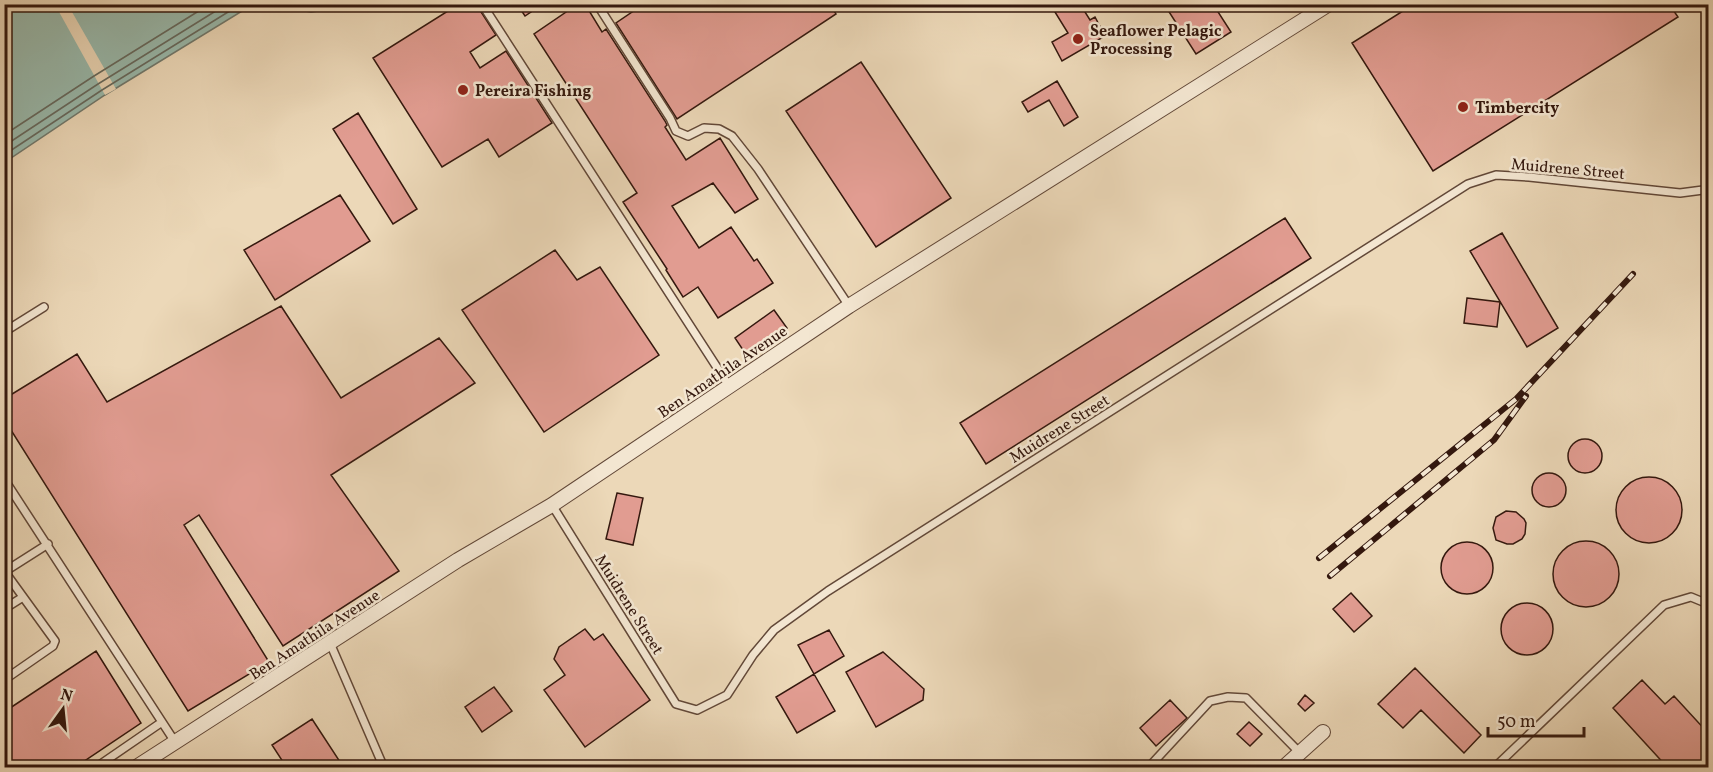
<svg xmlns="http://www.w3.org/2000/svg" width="1713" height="772" font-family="Vollkorn,serif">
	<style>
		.water { fill: #99baad; stroke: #71796d; stroke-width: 1.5 }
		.pier { fill: #ecd8b8 }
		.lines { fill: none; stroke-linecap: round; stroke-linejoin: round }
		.shore { stroke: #66695e; stroke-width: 1.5 }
		.building { fill: #e19c91; stroke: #34180e; stroke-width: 1.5 }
		.lane-casing { stroke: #624838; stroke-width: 10 }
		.street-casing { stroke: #624838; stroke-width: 16 }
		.lane { stroke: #f3e6d1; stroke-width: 7 }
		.street { stroke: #f3e6d1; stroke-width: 14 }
		.rail-casing { stroke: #34180e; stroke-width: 6 }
		.rail { stroke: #f3e6d1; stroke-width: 4; stroke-dasharray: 11; stroke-linecap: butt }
		.poi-dot { fill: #8f2418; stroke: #f3e6d1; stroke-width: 2 }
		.labels { text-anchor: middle; stroke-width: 5; stroke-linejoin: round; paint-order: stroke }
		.poi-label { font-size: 16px; font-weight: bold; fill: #34180e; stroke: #f3e6d1; text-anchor: start }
		.street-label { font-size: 16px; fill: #34180e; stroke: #f3e6d1 }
	</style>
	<rect width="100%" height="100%" fill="#ecd8b8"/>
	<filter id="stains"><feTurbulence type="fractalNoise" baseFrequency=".00333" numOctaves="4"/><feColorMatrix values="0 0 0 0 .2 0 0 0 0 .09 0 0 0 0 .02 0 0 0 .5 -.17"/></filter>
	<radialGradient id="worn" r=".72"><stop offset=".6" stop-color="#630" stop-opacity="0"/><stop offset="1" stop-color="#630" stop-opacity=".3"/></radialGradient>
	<!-- water -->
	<path class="water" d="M5,5H252L105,95L5,162Z
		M274,5H350L347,7L311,12Z"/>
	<!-- pier -->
	<path class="pier" d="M68,5L116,89L105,95L58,10Z"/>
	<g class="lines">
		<!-- shore -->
		<path class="shore" d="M4,135L94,76L210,4
			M4,146L98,84L227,4
			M4,155L102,90L241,4"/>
	</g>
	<!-- building -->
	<path class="building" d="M459,4H476L496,35L470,52L480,68L506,51L552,123L499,157L488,139L442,167L373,58Z
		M517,4H543L525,16Z
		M561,4H585L602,32L606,29L665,121L667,125L665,127L686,160L720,138L758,199L735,213L713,183L672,206L699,248L731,227L754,261L757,259L773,283L718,318L698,287L683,297L666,270L667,269L623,202L637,193L534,34L566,12Z
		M644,4H830L836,14L677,119L616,23Z
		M1050,4H1080L1090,20L1095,17L1105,36L1062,61L1052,42L1068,33Z
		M1164,4H1213L1231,32L1196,54Z
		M1414,4H1669L1678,17L1433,171L1352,43Z
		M861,62L951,198L876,247L786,111Z
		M1057,81L1078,117L1064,126L1049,100L1028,112L1022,102Z
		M358,113L417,209L393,224L333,129Z
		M340,195L370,241L275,300L244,250Z
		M1285,218L1311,258L986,464L960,423Z
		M1502,233L1558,328L1527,347L1470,251Z
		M555,250L577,280L600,267L659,355L544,432L462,310Z
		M1467,298L1500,302L1497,327L1464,323Z
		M281,306L341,398L439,338L475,383L331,475L399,571L283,646L199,515L184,525L269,662L188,711L4,419V399L77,354L107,402Z
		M774,310L787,328L747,356L735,338Z
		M1568 456a17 17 0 1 1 34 0a17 17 0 1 1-34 0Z
		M1532 490a17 17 0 1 1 34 0a17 17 0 1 1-34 0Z
		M1616 510a33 33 0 1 1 66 0a33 33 0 1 1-66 0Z
		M617,493L643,498L633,545L606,539Z
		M1506,511L1516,512L1524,519L1526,523L1525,534L1522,539L1513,544H1507L1496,540L1493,528L1496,517Z
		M1553 574a33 33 0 1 1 66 0a33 33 0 1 1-66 0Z
		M1441 568a26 26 0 1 1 52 0a26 26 0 1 1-52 0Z
		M1351,593L1372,616L1354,632L1333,609Z
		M1501 629a26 26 0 1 1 52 0a26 26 0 1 1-52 0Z
		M585,629L594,640L603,634L650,700L585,747L544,690L565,675L554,659L559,647Z
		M829,630L844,656L814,674L798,645Z
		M96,651L141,723L74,768H4V712Z
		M883,652L924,689L923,700L876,727L846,672Z
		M1415,668L1481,735L1464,753L1421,710L1403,728L1378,704Z
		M814,674L835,711L797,733L776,697Z
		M1642,680L1665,704L1674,696L1708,733V768H1668L1613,708Z
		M494,687L512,711L482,732L465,707Z
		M1305,695L1314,703L1305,711L1298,704Z
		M1170,700L1187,718L1156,746L1140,728Z
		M312,719L344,768H287L272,745Z
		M1249,722L1262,734L1250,746L1237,734Z"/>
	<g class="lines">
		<defs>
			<path id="lane" d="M482,4L729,386
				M597,4L670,118L676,131L688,136L704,128L719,129L732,136L758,169L849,306
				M4,332L44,307
				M4,479L175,742
				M552,505L676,704L697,710L727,695L753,655L774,630L828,591L1468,184L1496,175L1529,177L1680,193L1703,190L1708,186
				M4,572L48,544
				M4,609L23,597
				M330,643L384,768
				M4,680L53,646L55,641L5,572
				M95,768L162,722
				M1148,768L1210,701L1228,697L1246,698L1300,753
				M1494,768L1664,605L1691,597L1708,604"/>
			<path id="street" d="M135,768L458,560L552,505L849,306L1329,4
				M1283,768L1323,732"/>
		</defs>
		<!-- lane casing -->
		<use href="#lane" class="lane-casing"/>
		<!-- street casing -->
		<use href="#street" class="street-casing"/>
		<!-- lane -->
		<use href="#lane" class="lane"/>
		<!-- street -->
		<use href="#street" class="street"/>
		<defs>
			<path id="rail" d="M1319,558L1516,399L1633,274
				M1330,576L1494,440L1526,396"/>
		</defs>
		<!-- rail casing -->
		<use href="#rail" class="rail-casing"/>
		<!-- rail -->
		<use href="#rail" class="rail"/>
	</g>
	<!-- markers -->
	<g class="poi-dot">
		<circle cx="1078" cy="39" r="6"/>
		<circle cx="463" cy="90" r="6"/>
		<circle cx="1463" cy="107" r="6"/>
	</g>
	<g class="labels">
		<!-- poi labels -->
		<g class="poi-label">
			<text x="1090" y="36">Seaflower Pelagic<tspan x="1090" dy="18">Processing</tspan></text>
			<text x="475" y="96">Pereira Fishing</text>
			<text x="1475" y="113">Timbercity</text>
		</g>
		<!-- street labels -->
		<g class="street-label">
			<text transform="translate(1568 168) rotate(5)" y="6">Muidrene Street</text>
			<text transform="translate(722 371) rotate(-34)" y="6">Ben Amathila Avenue</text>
			<text transform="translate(1059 428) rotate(-32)" y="6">Muidrene Street</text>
			<text transform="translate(630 604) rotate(58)" y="6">Muidrene Street</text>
			<text transform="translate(314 634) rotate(-33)" y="6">Ben Amathila Avenue</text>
		</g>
	</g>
	<!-- margin -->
	<rect width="1713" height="772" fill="none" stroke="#ecd8b8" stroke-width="24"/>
	<rect x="6" y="6" width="1701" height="760" fill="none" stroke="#34180e" stroke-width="3"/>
	<rect x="12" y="12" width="1689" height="748" fill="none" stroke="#34180e" stroke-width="1.5"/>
	<!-- north arrow -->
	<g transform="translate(63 709) rotate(15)" stroke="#f3e6d1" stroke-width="4.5" paint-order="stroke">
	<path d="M0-4.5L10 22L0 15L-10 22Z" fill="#34180e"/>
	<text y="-9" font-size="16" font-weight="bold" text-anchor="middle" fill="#34180e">N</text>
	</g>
	<!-- scale -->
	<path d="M1488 727v9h96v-9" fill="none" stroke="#34180e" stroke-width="3"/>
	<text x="1497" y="727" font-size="18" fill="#34180e" stroke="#f3e6d1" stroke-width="4.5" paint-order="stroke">50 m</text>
	<rect width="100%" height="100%" filter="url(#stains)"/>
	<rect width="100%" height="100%" fill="url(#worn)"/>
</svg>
